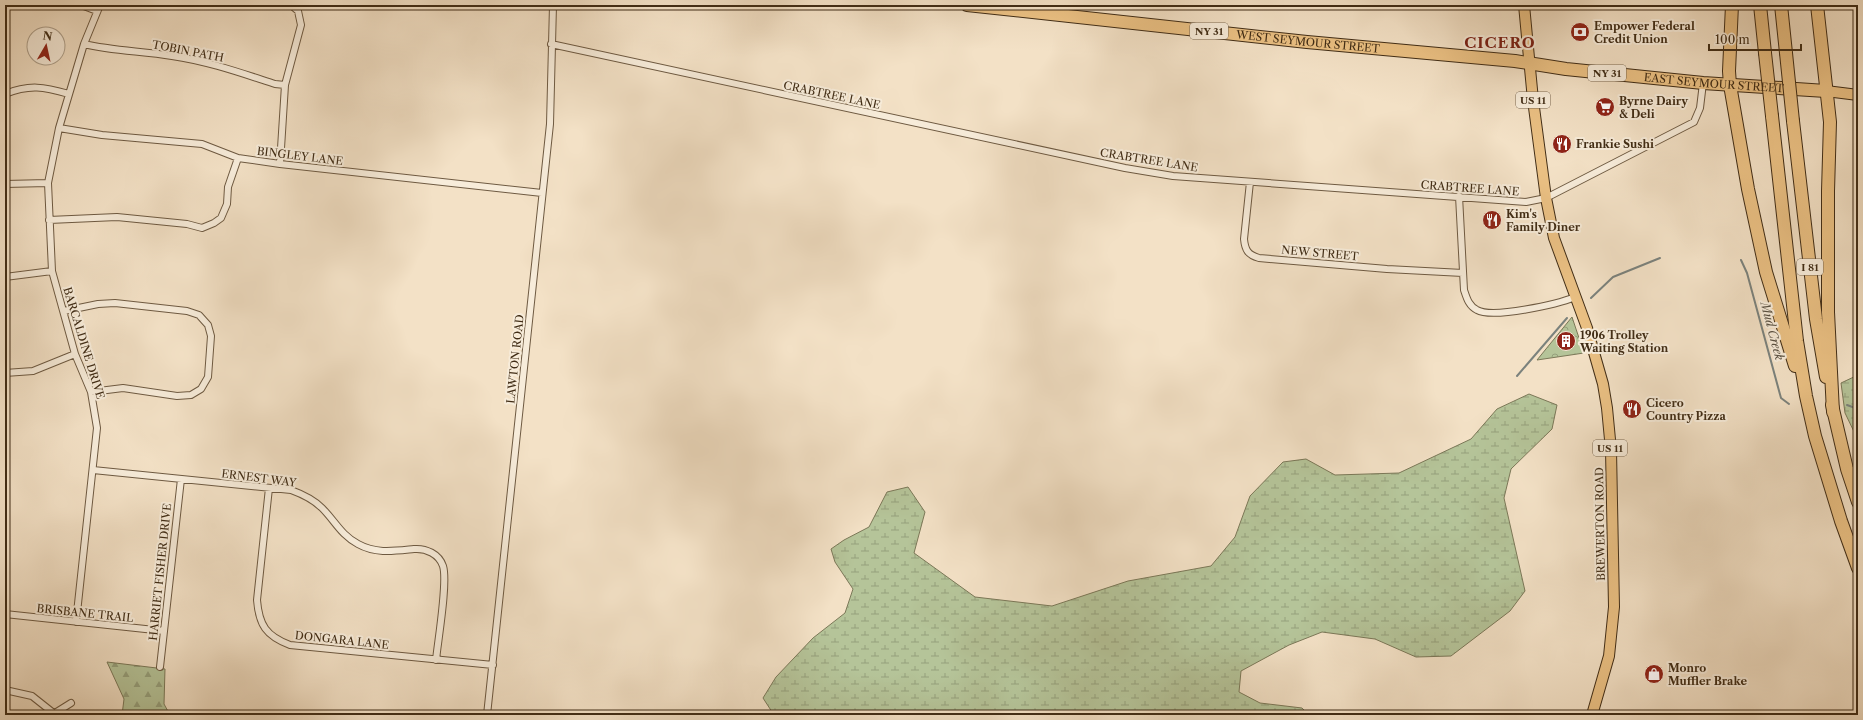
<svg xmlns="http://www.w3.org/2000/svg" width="1863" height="720" font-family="'Libre Caslon Text',serif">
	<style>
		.forest { fill: url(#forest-firs); stroke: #7b7858 }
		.wetland { fill: url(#wetland-marsh); stroke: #7b7858 }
		.park { fill: url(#park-crowns); stroke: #7b7858 }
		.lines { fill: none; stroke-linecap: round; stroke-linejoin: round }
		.stream { stroke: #7b827d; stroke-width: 2 }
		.street-casing { stroke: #6e5a42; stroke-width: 8 }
		.primary-casing { stroke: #412d16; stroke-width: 12 }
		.highway-casing { stroke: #412d16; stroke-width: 14 }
		.street { stroke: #f7ecda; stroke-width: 6 }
		.primary { stroke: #eac083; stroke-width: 10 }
		.highway { stroke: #eac083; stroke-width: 12 }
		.highway-bridge-casing { stroke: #412d16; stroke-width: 14; stroke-linecap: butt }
		.highway-bridge { stroke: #eac083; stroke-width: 12 }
		.labels { text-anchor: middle; stroke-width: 4; stroke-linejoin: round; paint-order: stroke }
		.shield { fill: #f7ecda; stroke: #786651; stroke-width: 1 }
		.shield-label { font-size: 10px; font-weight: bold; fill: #412d16 }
		.poi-label { font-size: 11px; font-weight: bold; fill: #412d16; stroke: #f7ecda; text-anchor: start }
		.street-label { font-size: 11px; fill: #412d16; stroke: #f7ecda }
		.water-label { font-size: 12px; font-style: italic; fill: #595041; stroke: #f7ecda }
		.district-label { font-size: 15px; font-weight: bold; letter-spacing: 1px; fill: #7a1f14; stroke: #f7ecda }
	</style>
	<defs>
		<pattern id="forest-firs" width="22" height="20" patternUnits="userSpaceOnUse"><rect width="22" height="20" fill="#b5c499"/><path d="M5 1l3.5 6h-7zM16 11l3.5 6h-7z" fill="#95a07c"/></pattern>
		<pattern id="wetland-marsh" width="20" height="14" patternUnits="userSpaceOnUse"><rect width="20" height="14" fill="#b5c499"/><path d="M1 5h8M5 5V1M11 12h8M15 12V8" fill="none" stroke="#95a07c"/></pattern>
		<pattern id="park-crowns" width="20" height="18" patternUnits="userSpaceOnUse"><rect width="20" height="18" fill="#b5c499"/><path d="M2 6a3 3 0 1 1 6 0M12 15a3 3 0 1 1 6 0" fill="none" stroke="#95a07c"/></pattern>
	</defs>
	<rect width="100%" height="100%" fill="#f3e1c6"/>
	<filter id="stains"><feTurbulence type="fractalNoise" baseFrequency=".005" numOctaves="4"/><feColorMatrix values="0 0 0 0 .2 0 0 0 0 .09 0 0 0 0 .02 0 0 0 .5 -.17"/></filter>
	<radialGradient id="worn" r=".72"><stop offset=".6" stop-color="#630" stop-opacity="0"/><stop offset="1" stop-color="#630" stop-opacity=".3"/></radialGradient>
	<!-- forest -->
	<path class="forest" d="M107,662L165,669L164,704L170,715H122L124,699Z"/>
	<!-- wetland -->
	<path class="wetland" d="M1858,375V440L1845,413L1841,383Z
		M1529,394L1557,405L1552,429L1511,469L1504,498L1525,591L1510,611L1451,656L1416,657L1375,639L1322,632L1289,645L1241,671L1239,692L1260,703L1302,708L1309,715H774L763,698L776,677L813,638L845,613L853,589L835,562L831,549L844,540L869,527L887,492L908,487L925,512L914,553L975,597L1052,606L1128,581L1211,566L1235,537L1250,496L1283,462L1306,459L1335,475L1399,473L1471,439L1497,409Z"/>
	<!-- park -->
	<path class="park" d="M1572,317L1584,353L1537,360Z"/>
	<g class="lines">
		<!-- stream -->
		<path class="stream" d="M1741,260L1747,273L1781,398L1789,404
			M1591,298L1613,277L1660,258
			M1517,376L1567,318
			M1847,405L1858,409"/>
		<defs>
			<path id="street" d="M81,5L97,11
				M84,44C113,51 143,51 172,56C207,61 241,73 275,84L285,85
				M551,44L1125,168L1173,176L1526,202L1546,198L1694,122L1700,108L1703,83
				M5,94C30,84 44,87 69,94
				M59,128L102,135L202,144L238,158L280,164L542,193
				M280,164L285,85L301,25L298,11L291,5
				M1250,182L1244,239C1245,250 1248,255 1259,258L1387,269L1463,273
				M5,184L48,183
				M1459,196L1464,290C1467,299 1469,306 1477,310C1493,319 1558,304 1575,297
				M49,220L117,217L187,224L202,228L214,223L221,218L227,204L228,187L238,158
				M5,277L52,271
				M64,311L98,304L115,303L187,311L199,315L208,325L211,336L208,377L201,389L191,395L177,396L123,388L91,392
				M5,373L33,371L75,354
				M93,470L291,490C302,494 313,499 322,508C335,521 341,535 358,544C376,554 394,551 414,549C426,548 439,554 443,566C448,582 438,640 436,660
				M269,488L257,600C259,625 266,636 290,645L493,665
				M5,614L164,631
				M76,622L97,428L91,392L75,354L52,271L48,183L59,128L84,44L100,5
				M160,667L181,479
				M5,690L32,696L56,715
				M55,713L71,703
				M487,715L550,124L553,5"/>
			<path id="primary" d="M1524,5L1533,100L1546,198L1554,238L1587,328L1603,384L1607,408L1611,450L1614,607L1609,656L1592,715
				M1826,91L1858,95"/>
			<g id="highway">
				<path id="s1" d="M967,5L1307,42L1515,61L1566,69L1703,83L1826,91"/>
				<path d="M1732,5L1729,71L1730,85L1748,189L1766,272L1795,366"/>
				<path d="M1760,5L1765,53"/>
				<path d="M1781,5L1786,53"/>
				<path d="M1817,5L1830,122L1828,191V312L1833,412"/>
				<path d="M1772,116L1797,341L1806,396L1815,436L1841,521L1858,568"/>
				<path d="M1793,121L1816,319L1826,377"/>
				<path d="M1832,405L1847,469L1858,502"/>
			</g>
		</defs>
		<!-- street casing -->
		<use href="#street" class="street-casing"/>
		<!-- primary casing -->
		<use href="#primary" class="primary-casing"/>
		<!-- highway casing -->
		<use href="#highway" class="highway-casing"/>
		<!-- street -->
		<use href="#street" class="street"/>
		<!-- primary -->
		<use href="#primary" class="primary"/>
		<!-- highway -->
		<use href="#highway" class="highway"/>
		<defs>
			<path id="highway-bridge" d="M1765,53L1772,116
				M1786,53L1793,121"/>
		</defs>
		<!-- highway-bridge casing -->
		<use href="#highway-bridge" class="highway-bridge-casing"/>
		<!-- highway-bridge -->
		<use href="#highway-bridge" class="highway-bridge"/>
	</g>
	<!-- icons -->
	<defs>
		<symbol id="bank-disc" viewBox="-11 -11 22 22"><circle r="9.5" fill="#8f2418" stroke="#f7ecda"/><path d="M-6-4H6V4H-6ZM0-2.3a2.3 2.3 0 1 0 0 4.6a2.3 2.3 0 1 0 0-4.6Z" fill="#fff"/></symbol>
		<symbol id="supermarket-disc" viewBox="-11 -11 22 22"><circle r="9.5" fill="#8f2418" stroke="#f7ecda"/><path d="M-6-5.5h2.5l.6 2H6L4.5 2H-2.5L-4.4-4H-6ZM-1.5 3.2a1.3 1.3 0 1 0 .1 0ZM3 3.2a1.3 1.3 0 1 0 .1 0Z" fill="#fff"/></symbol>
		<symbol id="restaurant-disc" viewBox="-11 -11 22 22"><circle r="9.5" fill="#8f2418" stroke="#f7ecda"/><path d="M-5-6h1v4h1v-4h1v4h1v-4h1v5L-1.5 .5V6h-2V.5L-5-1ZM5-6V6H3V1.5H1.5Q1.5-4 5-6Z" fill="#fff"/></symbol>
		<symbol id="building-disc" viewBox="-11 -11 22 22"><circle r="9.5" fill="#8f2418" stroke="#f7ecda"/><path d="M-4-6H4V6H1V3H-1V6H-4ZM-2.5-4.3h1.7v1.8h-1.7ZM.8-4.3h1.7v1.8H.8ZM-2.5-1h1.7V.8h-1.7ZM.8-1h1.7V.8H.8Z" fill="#fff"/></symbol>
		<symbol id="shop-disc" viewBox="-11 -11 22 22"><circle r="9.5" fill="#8f2418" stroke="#f7ecda"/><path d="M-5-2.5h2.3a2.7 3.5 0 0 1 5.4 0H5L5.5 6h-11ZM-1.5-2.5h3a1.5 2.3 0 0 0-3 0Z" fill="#fff"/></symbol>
	</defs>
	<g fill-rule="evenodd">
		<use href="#bank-disc" x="1569" y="21" width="22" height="22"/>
		<use href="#supermarket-disc" x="1594" y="96" width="22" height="22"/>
		<use href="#restaurant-disc" x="1551" y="133" width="22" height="22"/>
		<use href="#restaurant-disc" x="1481" y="209" width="22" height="22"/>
		<use href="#building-disc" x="1555" y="330" width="22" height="22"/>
		<use href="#restaurant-disc" x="1621" y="398" width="22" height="22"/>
		<use href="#shop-disc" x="1643" y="663" width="22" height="22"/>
	</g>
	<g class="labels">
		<!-- shield labels -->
		<g class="shield">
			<rect x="1190" y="23" width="38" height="16" rx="3"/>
			<rect x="1588" y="65" width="38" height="16" rx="3"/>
			<rect x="1516" y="92" width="34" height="16" rx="3"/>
			<rect x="1797" y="259" width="26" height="16" rx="3"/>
			<rect x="1593" y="440" width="34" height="16" rx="3"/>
		</g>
		<g class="shield-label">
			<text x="1209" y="35">NY 31</text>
			<text x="1607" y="77">NY 31</text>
			<text x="1533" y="104">US 11</text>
			<text x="1810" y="271">I 81</text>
			<text x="1610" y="452">US 11</text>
		</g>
		<!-- poi labels -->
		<g class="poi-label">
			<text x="1594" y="30">Empower Federal<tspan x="1594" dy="13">Credit Union</tspan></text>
			<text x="1619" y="105">Byrne Dairy<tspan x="1619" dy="13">&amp; Deli</tspan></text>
			<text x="1576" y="148">Frankie Sushi</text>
			<text x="1506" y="218">Kim's<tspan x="1506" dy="13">Family Diner</tspan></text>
			<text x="1580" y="339">1906 Trolley<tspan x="1580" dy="13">Waiting Station</tspan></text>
			<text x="1646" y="407">Cicero<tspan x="1646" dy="13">Country Pizza</tspan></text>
			<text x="1668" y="672">Monro<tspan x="1668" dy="13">Muffler Brake</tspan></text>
		</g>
		<!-- street labels -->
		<g class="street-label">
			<text dy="4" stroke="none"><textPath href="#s1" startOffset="343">WEST SEYMOUR STREET</textPath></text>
			<text transform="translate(188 51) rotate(11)" y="4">TOBIN PATH</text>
			<text dy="4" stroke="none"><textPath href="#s1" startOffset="751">EAST SEYMOUR STREET</textPath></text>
			<text transform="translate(832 95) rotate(12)" y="4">CRABTREE LANE</text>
			<text transform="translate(300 156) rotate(7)" y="4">BINGLEY LANE</text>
			<text transform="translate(1149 160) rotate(9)" y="4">CRABTREE LANE</text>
			<text transform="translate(1470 188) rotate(4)" y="4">CRABTREE LANE</text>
			<text transform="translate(1320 253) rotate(5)" y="4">NEW STREET</text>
			<text transform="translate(84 343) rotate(73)" y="4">BARCALDINE DRIVE</text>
			<text transform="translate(515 359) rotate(-84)" y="4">LAWTON ROAD</text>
			<text transform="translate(259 478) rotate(7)" y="4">ERNEST WAY</text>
			<text transform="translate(1600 524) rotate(-91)" y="4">BREWERTON ROAD</text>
			<text transform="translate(160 572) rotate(-84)" y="4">HARRIET FISHER DRIVE</text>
			<text transform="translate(85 613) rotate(6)" y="4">BRISBANE TRAIL</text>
			<text transform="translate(342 640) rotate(6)" y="4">DONGARA LANE</text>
		</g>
		<!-- water labels -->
		<g class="water-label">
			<text transform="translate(1772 331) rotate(75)" y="4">Mud Creek</text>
		</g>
		<!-- district labels -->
		<g class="district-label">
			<text x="1500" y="48">CICERO</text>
		</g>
	</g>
	<!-- margin -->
	<rect width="1863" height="720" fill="none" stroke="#f3e1c6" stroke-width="20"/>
	<rect x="6" y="6" width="1851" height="708" fill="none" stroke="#412d16" stroke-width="2"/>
	<rect x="10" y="10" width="1843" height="700" fill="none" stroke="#412d16"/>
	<!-- north arrow -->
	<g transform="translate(46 46) rotate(9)"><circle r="19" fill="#f7ecda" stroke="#aea08c"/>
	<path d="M0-3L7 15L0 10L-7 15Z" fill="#8f2418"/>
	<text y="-6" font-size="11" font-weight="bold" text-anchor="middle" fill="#412d16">N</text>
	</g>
	<!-- scale -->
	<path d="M1709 44v6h92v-6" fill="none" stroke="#412d16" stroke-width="2"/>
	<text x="1715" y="44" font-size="12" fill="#412d16" stroke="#f7ecda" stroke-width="3" paint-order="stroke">100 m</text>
	<rect width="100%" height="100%" filter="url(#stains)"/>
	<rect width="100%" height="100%" fill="url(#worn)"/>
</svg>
